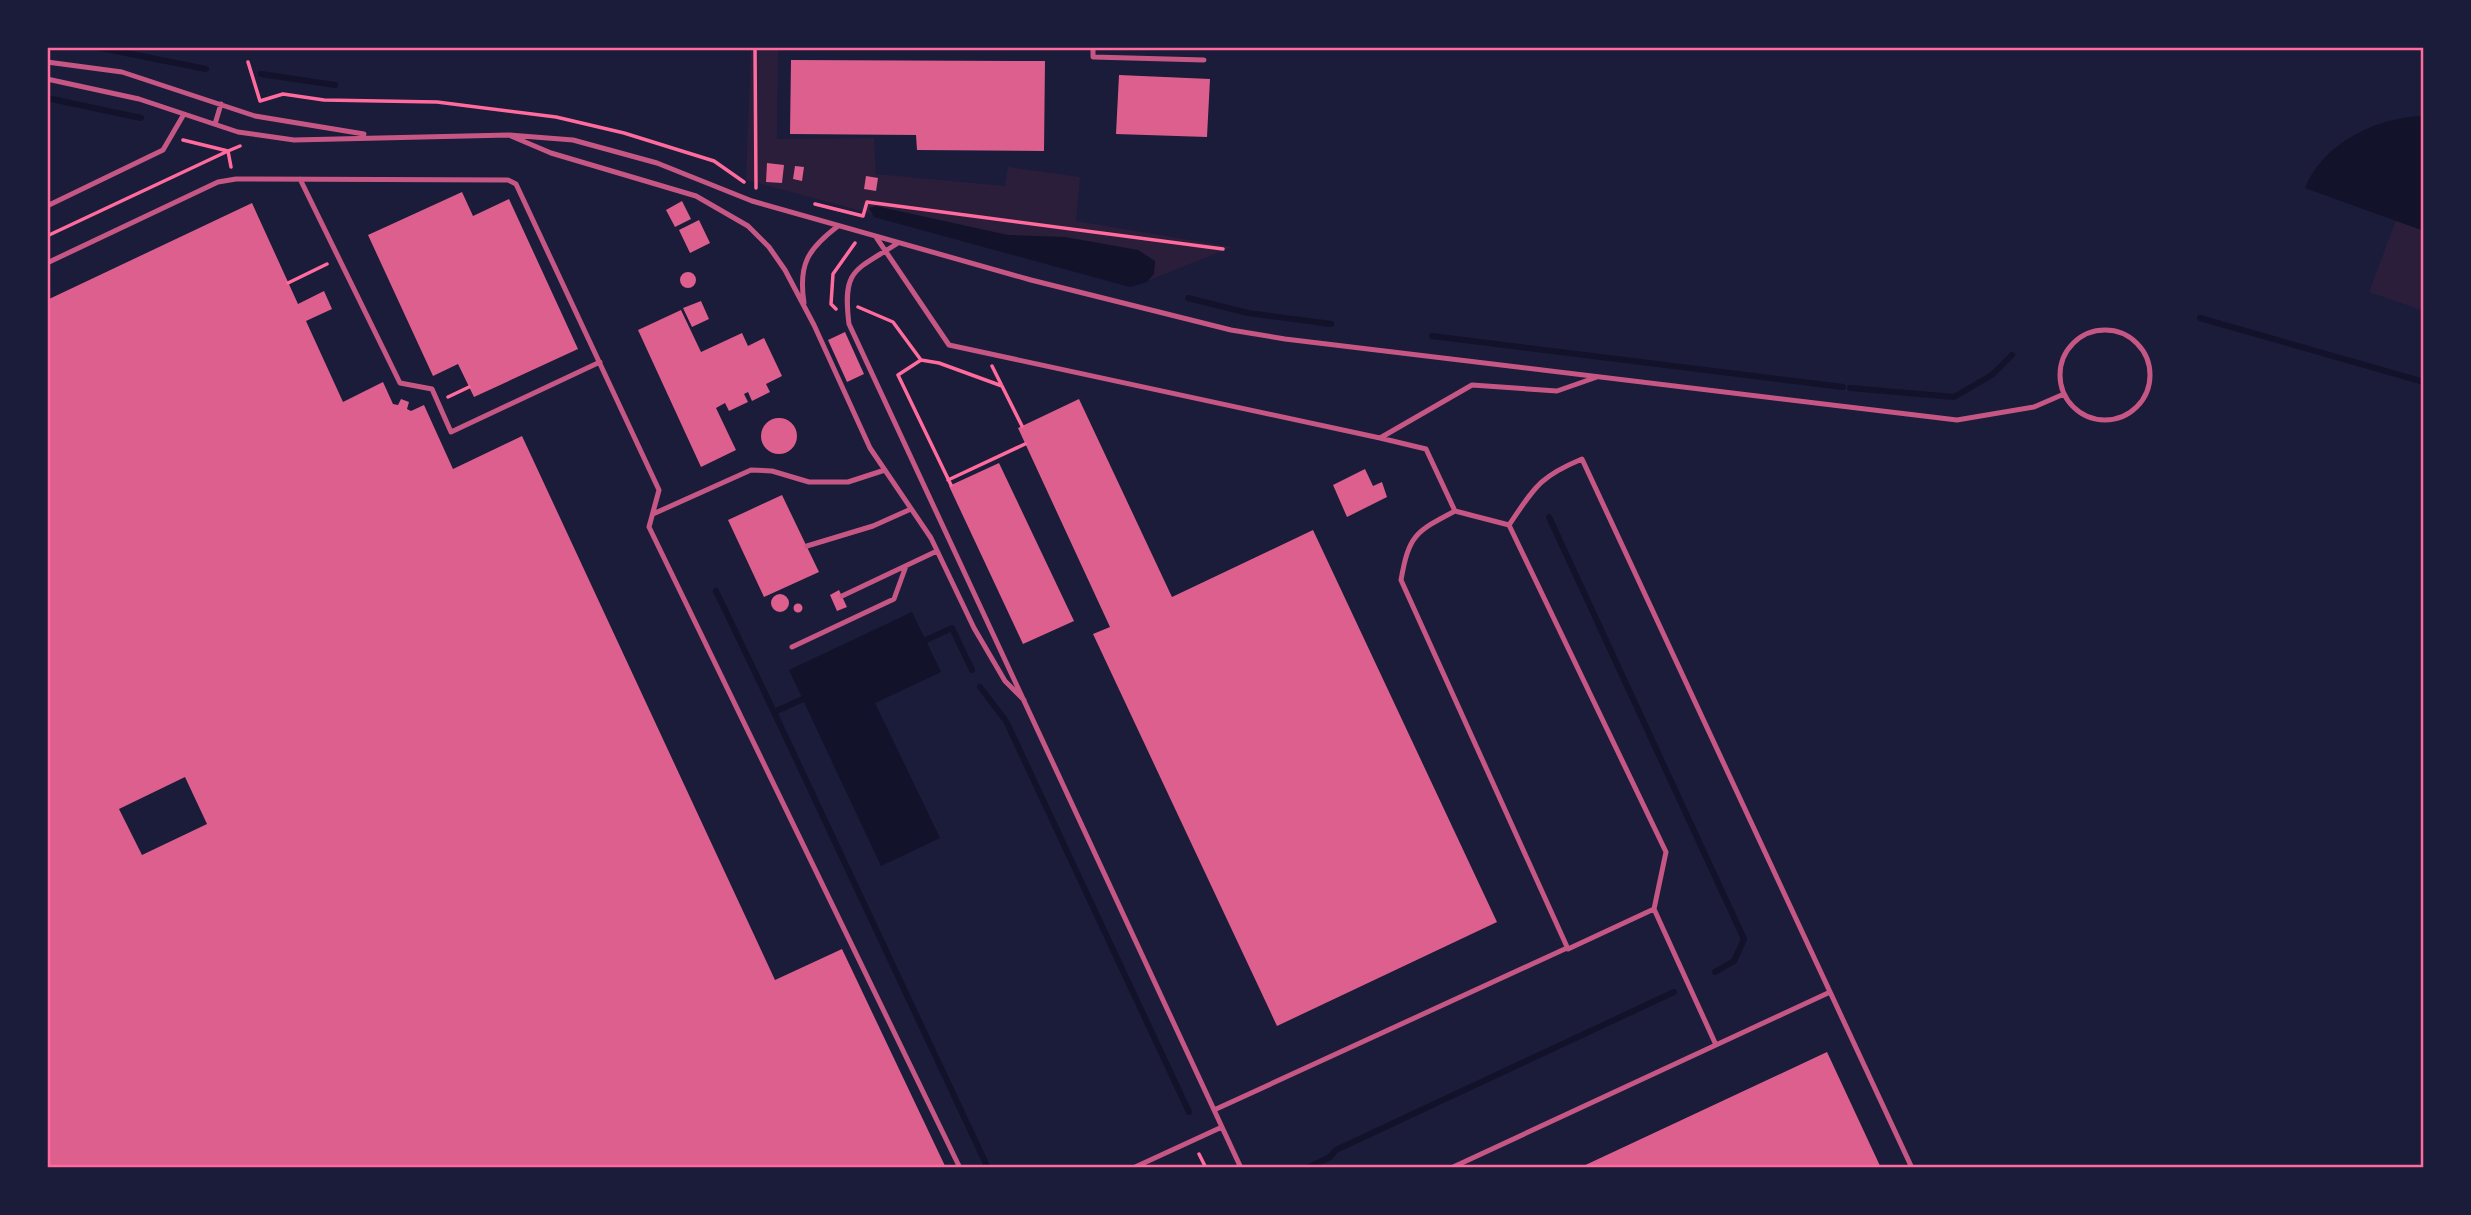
<svg xmlns="http://www.w3.org/2000/svg" width="2471" height="1215" font-family="'Roboto Condensed',sans-serif">
	<style>
		.green { fill: #2a1e3b }
		.water { fill: #12122b }
		.lines { fill: none; stroke-linecap: round; stroke-linejoin: round }
		.stream { stroke: #12122b; stroke-width: 6 }
		.building { fill: #dd5f8e; fill-rule: evenodd }
		.path { stroke: #ff6b9d; stroke-width: 3.5 }
		.service { stroke: #c65784; stroke-width: 5 }
		.neatline { fill: none; stroke: #ff6b9d; stroke-width: 2.5 }
	</style>
	<rect width="100%" height="100%" fill="#1b1b3a"/>
	<!-- green -->
	<path class="green" d="M751,47H778L777,139L874,138L876,174L1005,186L1008,167L1080,177L1076,221L1232,247L1137,285L746,180Z
		M2424,146V311L2369,292Z"/>
	<!-- water -->
	<path class="water" d="M2424,116V231L2305,188C2323,143 2377,117 2424,116Z
		M876,206L1008,235L1065,237L1138,250L1155,261L1154,274L1147,282L1130,287L874,217L869,208Z
		M912,612L941,672L875,703L940,838L881,866L789,670Z"/>
	<g class="lines">
		<!-- stream -->
		<path class="stream" d="M96,47L206,69
			M261,74L335,85
			M47,98L141,118
			M1188,298L1248,313L1331,324
			M2200,318L2424,382
			M1432,336L1843,387
			M1850,388L1954,397L1992,375L2012,355
			M1549,517L1744,939L1734,961L1715,972
			M716,591L774,712
			M926,640L952,628L972,670
			M980,687L1006,721L1189,1112
			M803,699L774,712L988,1168
			M1307,1168L1330,1157L1336,1150L1674,992"/>
	</g>
	<!-- building -->
	<path class="building" d="M791,60L1045,61L1044,151L917,150L916,135L790,134Z
		M1119,75L1210,79L1207,137L1116,134Z
		M767,163L784,165L782,183L766,182Z
		M795,166L804,167L802,181L793,179Z
		M866,176L878,178L876,191L864,189Z
		M462,192L473,216L509,199L578,349L474,397L458,364L433,376L368,235Z
		M682,201L691,219L675,227L666,210Z
		M252,203L298,304L324,291L332,309L306,321L343,402L383,382L393,404L398,405L401,399L409,402L407,409L411,411L424,405L453,469L522,436L775,980L842,949L946,1168H47V300ZM185,777L207,824L142,855L119,809Z
		M699,220L710,243L690,253L679,230Z
		M680 280a8 8 0 1 1 16 0a8 8 0 1 1-16 0Z
		M701,301L709,319L692,327L683,308Z
		M681,310L701,352L742,333L748,346L764,338L782,376L766,384L770,392L752,401L748,392L744,394L748,402L729,411L725,403L716,408L736,450L701,467L638,330Z
		M845,332L864,374L847,382L828,340Z
		M1079,399L1172,597L1313,530L1497,922L1277,1026L1093,634L1110,627L1018,428Z
		M761 436a18 18 0 1 1 36 0a18 18 0 1 1-36 0Z
		M999,463L1074,621L1023,644L949,486Z
		M1365,469L1373,486L1382,482L1387,497L1347,517L1333,485Z
		M782,495L819,572L764,597L728,520Z
		M839,590L847,607L837,611L830,595Z
		M771 603a9 9 0 1 1 18 0a9 9 0 1 1-18 0Z
		M793.5 608a4.5 4.5 0 1 1 9 0a4.5 4.5 0 1 1-9 0Z
		M1827,1052L1881,1168H1579Z"/>
	<g class="lines">
		<!-- path -->
		<path class="path" d="M755,47L756,188
			M248,62L260,101L283,94L324,100L437,102L556,117L624,133L714,161L744,182
			M183,140L228,151L240,146
			M815,204L863,216
			M863,216L867,202L1223,249
			M47,236L228,151L231,167
			M288,283L327,264
			M858,307L893,322L921,360L939,363L1002,386L1022,426
			M836,309L831,304L833,274L855,243
			M921,360L898,375L951,485
			M992,366L1001,384
			M448,397L469,387
			M948,480L1025,444
			M1199,1154L1206,1168"/>
		<!-- service -->
		<path class="service" d="M1093,47V57L1204,60
			M47,62L122,72L255,116L364,134
			M47,79L139,99L238,132L294,140L509,135L573,140L657,163L752,201L1031,280L1231,330L1285,339L1957,420L2034,407L2064,394
			M215,124L221,104
			M511,136L551,153L696,196L748,226L769,247L785,270L814,325L870,448L931,538L974,628L1005,681L1024,700
			M300,179L400,383L432,389L451,432L600,362
			M47,206L163,150L184,114
			M876,237L949,345L1380,438L1472,385L1557,391L1597,377
			M898,243C855,271 842,268 849,324L1241,1168
			M47,263L218,182L236,179L508,180L516,184L659,490L649,527L960,1168
			M804,303C798,264 808,249 838,226
			M2060 375a45 45 0 1 1 90 0a45 45 0 1 1-90 0Z
			M1380,438L1426,449L1455,511C1415,532 1409,535 1401,580L1568,949L1654,909L1666,852L1509,525L1455,511
			M653,514L751,470L772,471L809,482H848L885,470
			M1509,525C1535,487 1539,477 1582,459L1912,1168
			M807,546L873,526L911,509
			M842,596L937,551
			M792,647L894,599L906,566
			M1654,909L1716,1045
			M1214,1110L1567,948
			M1133,1168L1222,1127
			M1451,1168L1828,993"/>
	</g>
	<!-- border -->
	<rect width="2471" height="1215" fill="none" stroke="#1b1b3a" stroke-width="98"/>
	<rect x="49" y="49" width="2373" height="1117" class="neatline"/>
</svg>
